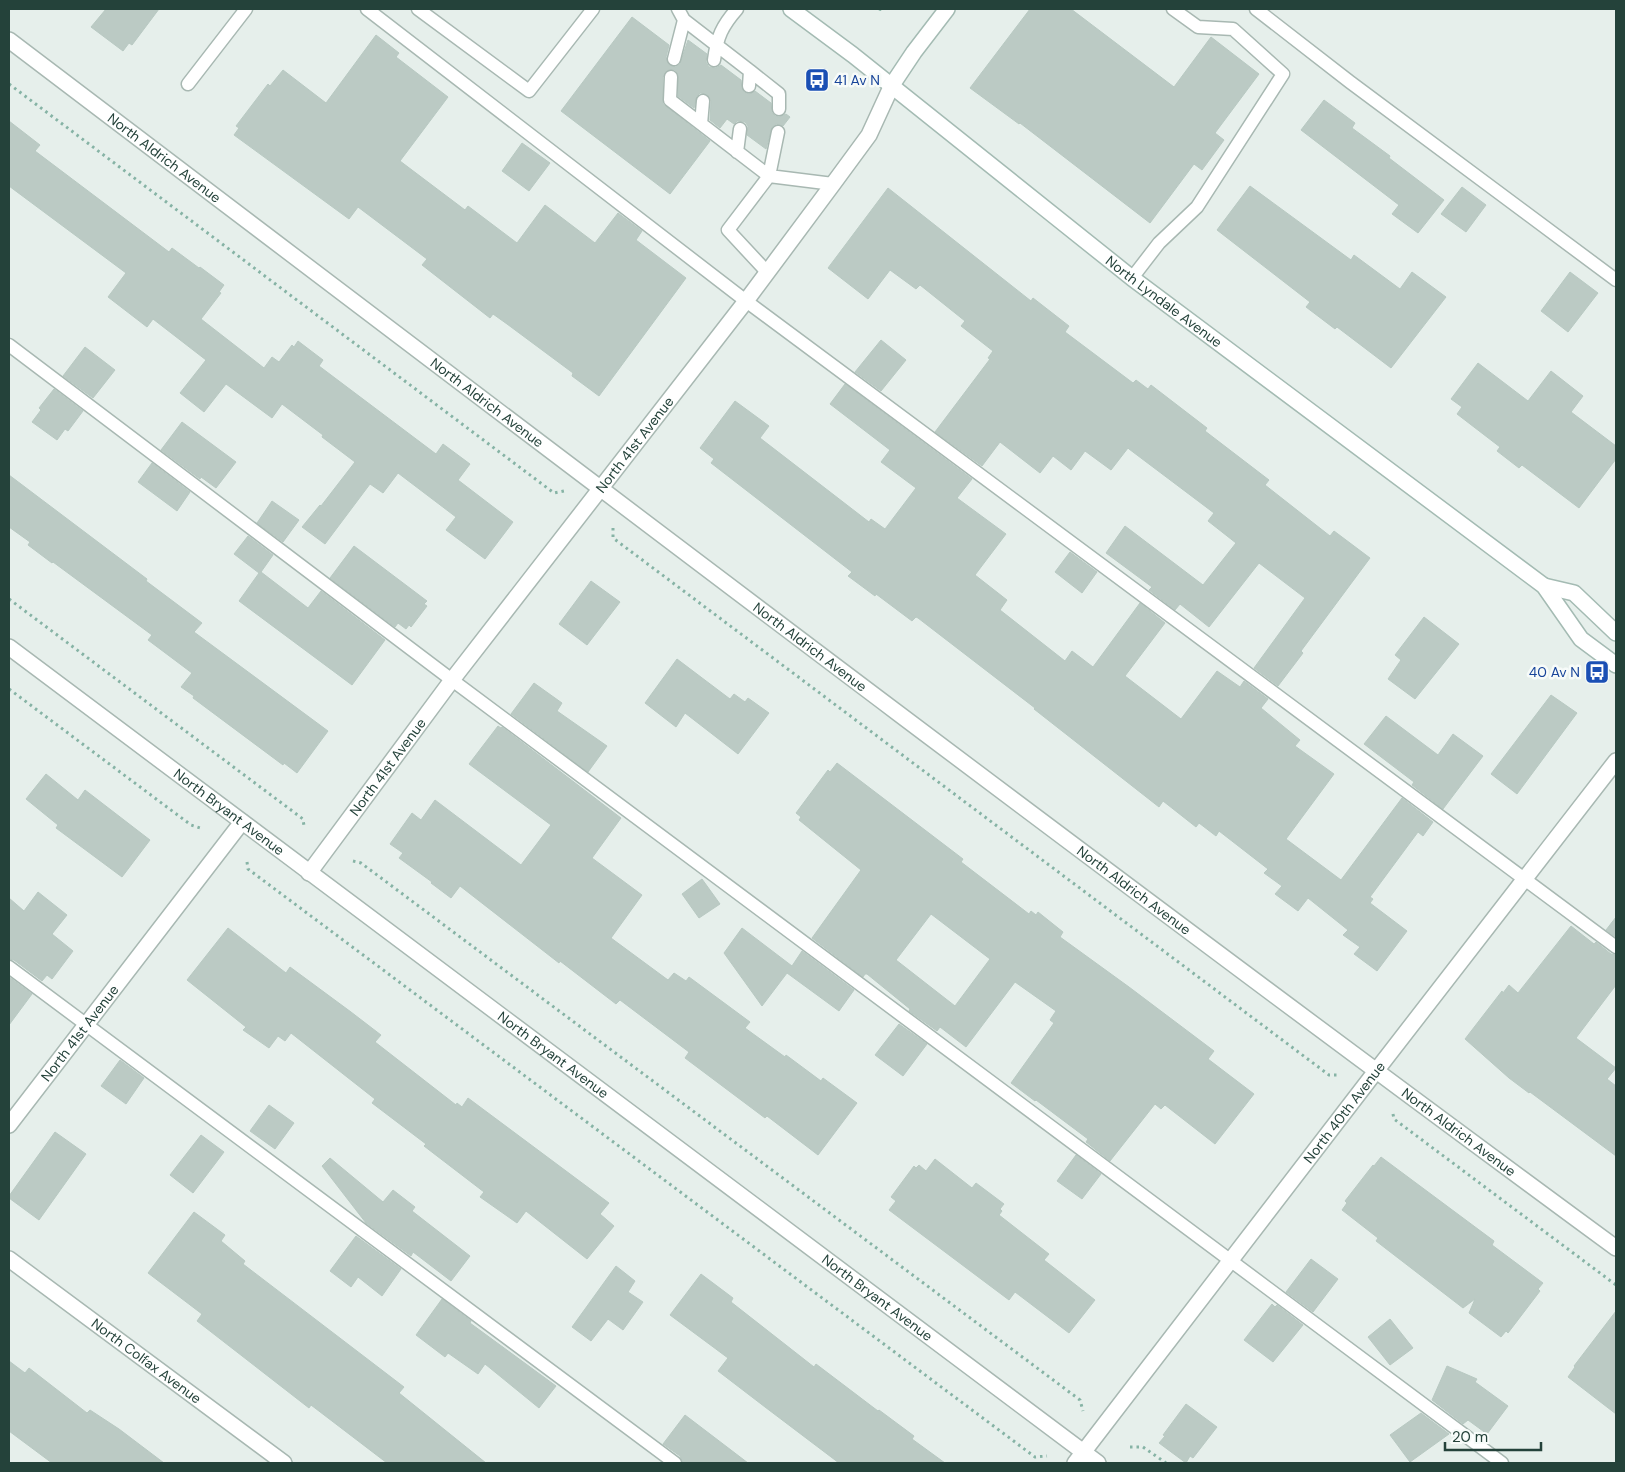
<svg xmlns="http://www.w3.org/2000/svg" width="1625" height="1472" font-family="'DM Sans',sans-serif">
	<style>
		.building { fill: #bbcac4; stroke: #b8c9c2; fill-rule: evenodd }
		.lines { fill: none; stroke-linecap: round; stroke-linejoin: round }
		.lane-casing { stroke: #a8b8b2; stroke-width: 15 }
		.street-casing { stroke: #a8b8b2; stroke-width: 18 }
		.secondary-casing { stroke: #a4bbb3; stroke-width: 18 }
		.path { stroke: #86b3a5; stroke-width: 3; stroke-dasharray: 2.5 4; stroke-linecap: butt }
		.lane { stroke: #fff; stroke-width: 12 }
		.street { stroke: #fff; stroke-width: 15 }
		.secondary { stroke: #fff; stroke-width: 15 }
		.labels { text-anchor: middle; stroke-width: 5; stroke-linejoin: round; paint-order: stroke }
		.transit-label { font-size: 14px; fill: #164399; stroke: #f7fbf9; text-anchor: start }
		.street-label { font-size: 14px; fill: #24423a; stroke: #f7fbf9 }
	</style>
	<rect width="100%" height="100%" fill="#e6efeb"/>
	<!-- building -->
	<path class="building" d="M106,9H159L132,45L129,43L123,51L91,27Z
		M1030,9H1071L1174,87L1211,37L1259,74L1215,133L1224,140L1202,170L1194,164L1150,223L1020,123L1019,124L970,88Z
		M632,17L669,45L666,57L669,65L676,67L680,64L688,40L707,54L706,62L709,67L716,68L721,65L741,80L742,89L744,92L749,94L755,91L771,103L772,113L775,116L779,117L786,114L790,117L783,126L776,124L772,127L766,149L747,135L748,126L745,122L737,121L734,124L727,119L720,128L710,120L711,101L707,94L700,93L697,96L694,108L678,96V74L675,70H668L663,77V104L710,141L670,194L561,111Z
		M376,35L399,53L396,57L448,97L400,161L465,210L468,206L517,243L545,205L595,243L618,213L642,231L636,240L686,278L599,396L572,376L573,373L507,324L493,314L490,318L422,265L427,259L358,207L349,219L234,135L239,128L236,126L268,84L270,86L283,70L326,103Z
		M1324,100L1355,123L1352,128L1390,156L1389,158L1444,200L1418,233L1392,214L1399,205L1301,130Z
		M9,121L40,145L35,151L169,252L172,248L199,268L200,267L224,285L219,292L221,293L201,319L264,368L272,357L279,362L292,345L294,347L298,341L323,360L319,366L436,454L443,444L470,464L458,480L513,522L485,559L446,530L456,517L398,473L383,493L370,484L325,544L302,527L320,505L321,506L355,462L322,437L323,435L282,404L272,418L226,384L204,412L180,393L206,360L153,319L147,327L108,297L126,273L9,186Z
		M522,143L550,163L529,191L502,171Z
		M1250,186L1351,260L1354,255L1400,289L1412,272L1446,297L1391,368L1337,327L1335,329L1306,307L1310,302L1217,230Z
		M1462,187L1486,205L1466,232L1441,214Z
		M888,188L1031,301L1033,298L1069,326L1065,332L1133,383L1136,380L1148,389L1151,385L1207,428L1205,431L1269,480L1265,485L1330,536L1334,531L1370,558L1301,651L1303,653L1278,686L1254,668L1305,598L1259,563L1209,627L1180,604L1175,610L1149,590L1152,587L1106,553L1125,526L1203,585L1236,543L1208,521L1214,513L1129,449L1128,448L1111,470L1085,451L1071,470L1053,456L1040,473L1000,442L982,466L935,432L990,359L988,358L993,351L961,326L965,321L920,285L916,289L890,270L868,299L828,268Z
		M1570,272L1598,293L1568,332L1541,311Z
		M881,340L906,360L881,391L855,372Z
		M85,347L115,370L93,398L63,376Z
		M1478,363L1528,401L1551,371L1583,396L1571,412L1616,446V459L1579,508L1522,465L1519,468L1497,451L1500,447L1457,414L1462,407L1451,399Z
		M845,384L972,479L957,498L1006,534L975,575L1007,600L1000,610L1065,661L1072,651L1093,667L1140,603L1165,623L1125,676L1181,719L1217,671L1240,687L1244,681L1268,699L1261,708L1300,740L1295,746L1334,774L1286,839L1341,880L1402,798L1433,822L1423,836L1418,832L1370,897L1373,899L1370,903L1407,931L1377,971L1354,954L1360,947L1343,935L1348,930L1308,898L1298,911L1275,894L1282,886L1264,873L1268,869L1219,831L1216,836L1199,823L1196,827L1163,801L1159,807L1034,709L1035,708L918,618L916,617L912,621L876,594L875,596L848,576L852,572L711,463L714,459L700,448L735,401L769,426L760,438L869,522L871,519L885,529L916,488L881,462L890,450L830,404Z
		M54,389L83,411L68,431L65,429L57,440L32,422L41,410L39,408Z
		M182,422L236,462L216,488L201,477L200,479L161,450Z
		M152,463L190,492L177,511L138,482Z
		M9,475L147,579L146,581L202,623L194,632L328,731L297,773L284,763L283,765L193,698L194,696L181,687L192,673L148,640L152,635L53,562L52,563L28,545L30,542L9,527Z
		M272,501L299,520L283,542L257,523Z
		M248,536L273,555L261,572L308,608L321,591L385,640L352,685L239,601L259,573L234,554Z
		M354,546L427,601L424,604L427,606L411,627L409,625L406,629L398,623L395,627L330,578Z
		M1070,552L1097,572L1082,593L1055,572Z
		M591,581L620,602L587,645L559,624Z
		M1424,617L1459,644L1415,699L1388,679L1401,660L1395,655Z
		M677,659L730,699L734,694L745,702L748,698L769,713L738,754L685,713L676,727L645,703Z
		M534,683L562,703L557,711L607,746L588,772L511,714Z
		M1551,695L1577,713L1517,794L1491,774Z
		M1386,716L1438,755L1453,734L1483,756L1443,809L1412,785L1414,782L1364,744Z
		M498,726L501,728L502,727L621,818L592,858L642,895L611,938L668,980L674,973L686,981L689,977L750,1022L745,1028L785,1057L786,1055L821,1081L823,1078L857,1103L818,1155L767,1116L765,1118L685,1058L689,1052L620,1000L616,1004L560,961L559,963L460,886L451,898L431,883L432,882L399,858L403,853L390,844L412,813L421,820L435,800L521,865L551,825L469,764Z
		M837,763L963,859L961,862L1029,914L1031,911L1036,915L1038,912L1063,932L1060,937L1129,987L1214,1051L1208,1059L1254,1094L1215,1144L1165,1105L1161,1109L1155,1104L1110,1161L1086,1142L1088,1139L1036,1100L1035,1101L1011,1083L1054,1023L1050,1020L1056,1011L1015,982L966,1047L940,1027L937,1031L909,1011L910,1009L867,974H865L863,977L812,938L861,870L799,820L801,817L796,813L828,770L830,772ZM931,914L990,959L955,1006L896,960Z
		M46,774L78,800L85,790L150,840L122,877L56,828L58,825L26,799Z
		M702,879L720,904L699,918L682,894Z
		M38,892L67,915L52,934L73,951L52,979L47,975L42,981L14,960L9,959V898L24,911Z
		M1616,917V937L1606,930Z
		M1571,926L1594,944L1596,942L1611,954L1616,955V985L1576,1038L1616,1068L1607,1079L1616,1086V1156L1530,1092L1529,1093L1509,1078L1465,1039L1502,991L1503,993L1509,985L1518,993Z
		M228,928L286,973L290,967L351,1012L381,1035L375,1042L456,1105L457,1103L462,1107L468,1098L609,1203L600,1214L614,1226L587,1259L526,1211L517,1223L480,1197L484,1192L424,1146L426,1144L372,1103L375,1099L291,1033L285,1041L278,1036L269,1048L243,1030L246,1027L187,980Z
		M742,928L792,966L802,951L854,990L839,1011L787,973L762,1006L724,953Z
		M9,977L32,994L9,1025Z
		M899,1024L927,1044L903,1076L875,1055Z
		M120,1060L144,1078L126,1104L101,1086Z
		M269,1105L294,1123L275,1149L250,1131Z
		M55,1132L86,1154L39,1220L9,1198V1196Z
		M201,1135L224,1152L193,1193L170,1175Z
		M1076,1155L1101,1174L1082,1199L1057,1181Z
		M1381,1157L1494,1241L1492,1245L1543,1283L1538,1289L1540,1291L1508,1333L1506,1331L1501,1337L1469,1313L1475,1299L1463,1308L1376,1241L1378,1238L1342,1210L1347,1203L1345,1201L1373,1165L1374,1166Z
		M330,1158L383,1202L393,1190L415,1207L412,1211L470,1256L451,1281L413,1252L411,1256L366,1223L322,1166Z
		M935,1159L972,1188L976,1183L1004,1204L1000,1209L1002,1211L999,1215L1049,1254L1044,1260L1095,1300L1069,1333L1015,1292L1009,1300L889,1210L896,1201L891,1197L914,1166L916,1168L919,1165L926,1171Z
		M194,1212L225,1235L221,1241L245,1261L243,1264L404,1387L399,1393L486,1463H387L311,1405L309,1408L197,1321L202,1314L148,1273Z
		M356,1236L401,1269L382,1296L358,1277L351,1287L330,1271Z
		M1311,1259L1338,1279L1313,1312L1286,1292Z
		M616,1266L635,1281L628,1292L643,1302L623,1330L608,1319L591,1341L572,1327Z
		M701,1274L733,1298L731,1302L814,1367L816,1364L878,1411L879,1410L914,1436L912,1439L945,1463H839L765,1407L718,1371L728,1358L670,1315Z
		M442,1299L471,1321L470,1323L556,1386L539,1408L485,1364L478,1374L448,1353L445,1357L416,1335Z
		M1272,1304L1275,1307L1277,1305L1303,1325L1273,1362L1244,1340Z
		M1616,1311V1414L1568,1377L1575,1367L1574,1366Z
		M1390,1319L1413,1348L1390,1365L1368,1337Z
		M9,1361L25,1373L29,1368L87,1413L90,1410L119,1429L164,1463H52L9,1431Z
		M1447,1366L1477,1379L1475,1382L1508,1406L1487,1434L1468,1420L1463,1424L1432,1400Z
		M1186,1404L1217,1427L1193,1458L1190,1456L1186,1463L1159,1443L1165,1436L1163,1435Z
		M1421,1413L1449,1434L1410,1462L1390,1435Z
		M685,1415L748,1463H683L680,1456L663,1444Z"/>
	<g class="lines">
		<defs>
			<path id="lane" d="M367,9L746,301L1616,947
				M418,9L529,91L593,9
				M1256,9L1350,82L1616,280
				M684,20L750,71L749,86
				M674,59L684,20L678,9
				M714,60C717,37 722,26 737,9
				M750,71L779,94V109
				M671,77L670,100L769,176L833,184
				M188,84L246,9
				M701,124L703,101
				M737,152L740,129
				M767,272L728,230L769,176L778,132
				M1132,278L1159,243L1197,207L1283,74L1233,29L1198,27L1173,9
				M9,345L452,680L1502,1463
				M9,967L675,1463"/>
			<g id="street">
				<path id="s1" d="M9,40C543,445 1076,851 1616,1248"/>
				<path id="s2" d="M9,647L1098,1463"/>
				<path id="s3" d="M309,873L452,680L746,301L833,184L869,135L892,85"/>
				<path id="s4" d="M9,1125L242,822"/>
				<path id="s5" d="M9,1259L284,1463"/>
				<path id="s6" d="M1075,1463L1376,1071L1616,761"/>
			</g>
			<g id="secondary">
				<path id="s7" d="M791,9L853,55L1132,278L1544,586L1581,639L1616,665"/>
				<path d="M892,85L914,52L947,9"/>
				<path d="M1544,586L1574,593L1616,633"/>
			</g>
		</defs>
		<!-- lane casing -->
		<use href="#lane" class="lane-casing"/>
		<!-- street casing -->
		<use href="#street" class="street-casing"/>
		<!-- secondary casing -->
		<use href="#secondary" class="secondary-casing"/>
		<!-- path -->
		<path class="path" d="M879,9L883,10L885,9
			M9,84L554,493L564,491
			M613,528V538L1329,1075H1339
			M9,599L303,819L304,826
			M9,689L191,825L200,828
			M353,861L361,863L1080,1400L1083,1411
			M247,862L248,869L1035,1457L1047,1456
			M1393,1114L1394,1119L1616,1285
			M1130,1447H1143L1166,1463"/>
		<!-- lane -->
		<use href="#lane" class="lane"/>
		<!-- street -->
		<use href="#street" class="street"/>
		<!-- secondary -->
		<use href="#secondary" class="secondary"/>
	</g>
	<!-- icons -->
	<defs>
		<symbol id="bus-square" viewBox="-11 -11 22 22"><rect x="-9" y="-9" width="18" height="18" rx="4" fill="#1a4fb4" stroke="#f7fbf9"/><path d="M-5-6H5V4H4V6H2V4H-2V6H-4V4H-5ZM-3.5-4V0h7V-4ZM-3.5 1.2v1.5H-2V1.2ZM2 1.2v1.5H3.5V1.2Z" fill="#fff"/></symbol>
	</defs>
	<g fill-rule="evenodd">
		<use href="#bus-square" x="803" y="66" width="28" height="28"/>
		<use href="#bus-square" x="1583" y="658" width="28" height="28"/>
	</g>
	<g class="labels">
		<!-- transit labels -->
		<g class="transit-label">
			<text x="834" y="85">41 Av N</text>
			<text x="1580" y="677" text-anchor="end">40 Av N</text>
		</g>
		<!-- street labels -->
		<g class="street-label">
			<text dy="5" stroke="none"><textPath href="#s1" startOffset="195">North Aldrich Avenue</textPath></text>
			<text dy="5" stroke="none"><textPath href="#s7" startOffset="474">North Lyndale Avenue</textPath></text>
			<text dy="5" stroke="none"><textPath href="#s1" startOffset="600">North Aldrich Avenue</textPath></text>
			<text dy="5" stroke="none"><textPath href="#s3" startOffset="538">North 41st Avenue</textPath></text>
			<text dy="5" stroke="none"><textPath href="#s1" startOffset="1005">North Aldrich Avenue</textPath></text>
			<text dy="5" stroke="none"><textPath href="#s3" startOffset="132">North 41st Avenue</textPath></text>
			<text dy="5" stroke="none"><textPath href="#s2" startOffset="275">North Bryant Avenue</textPath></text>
			<text dy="5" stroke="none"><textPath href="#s1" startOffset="1410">North Aldrich Avenue</textPath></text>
			<text dy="5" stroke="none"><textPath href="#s4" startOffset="116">North 41st Avenue</textPath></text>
			<text dy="5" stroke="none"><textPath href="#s2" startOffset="680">North Bryant Avenue</textPath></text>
			<text dy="5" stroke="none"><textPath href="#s6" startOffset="442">North 40th Avenue</textPath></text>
			<text dy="5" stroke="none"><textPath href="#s1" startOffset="1815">North Aldrich Avenue</textPath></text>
			<text dy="5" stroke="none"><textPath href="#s2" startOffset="1085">North Bryant Avenue</textPath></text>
			<text dy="5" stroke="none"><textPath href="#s5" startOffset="171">North Colfax Avenue</textPath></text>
		</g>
	</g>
	<!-- border -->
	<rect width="1625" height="1472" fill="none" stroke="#24423a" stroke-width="20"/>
	<!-- scale -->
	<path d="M1445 1442v8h96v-8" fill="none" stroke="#24423a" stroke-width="2.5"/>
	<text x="1452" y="1442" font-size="15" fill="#24423a" stroke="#f7fbf9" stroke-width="4" paint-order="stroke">20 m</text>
</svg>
